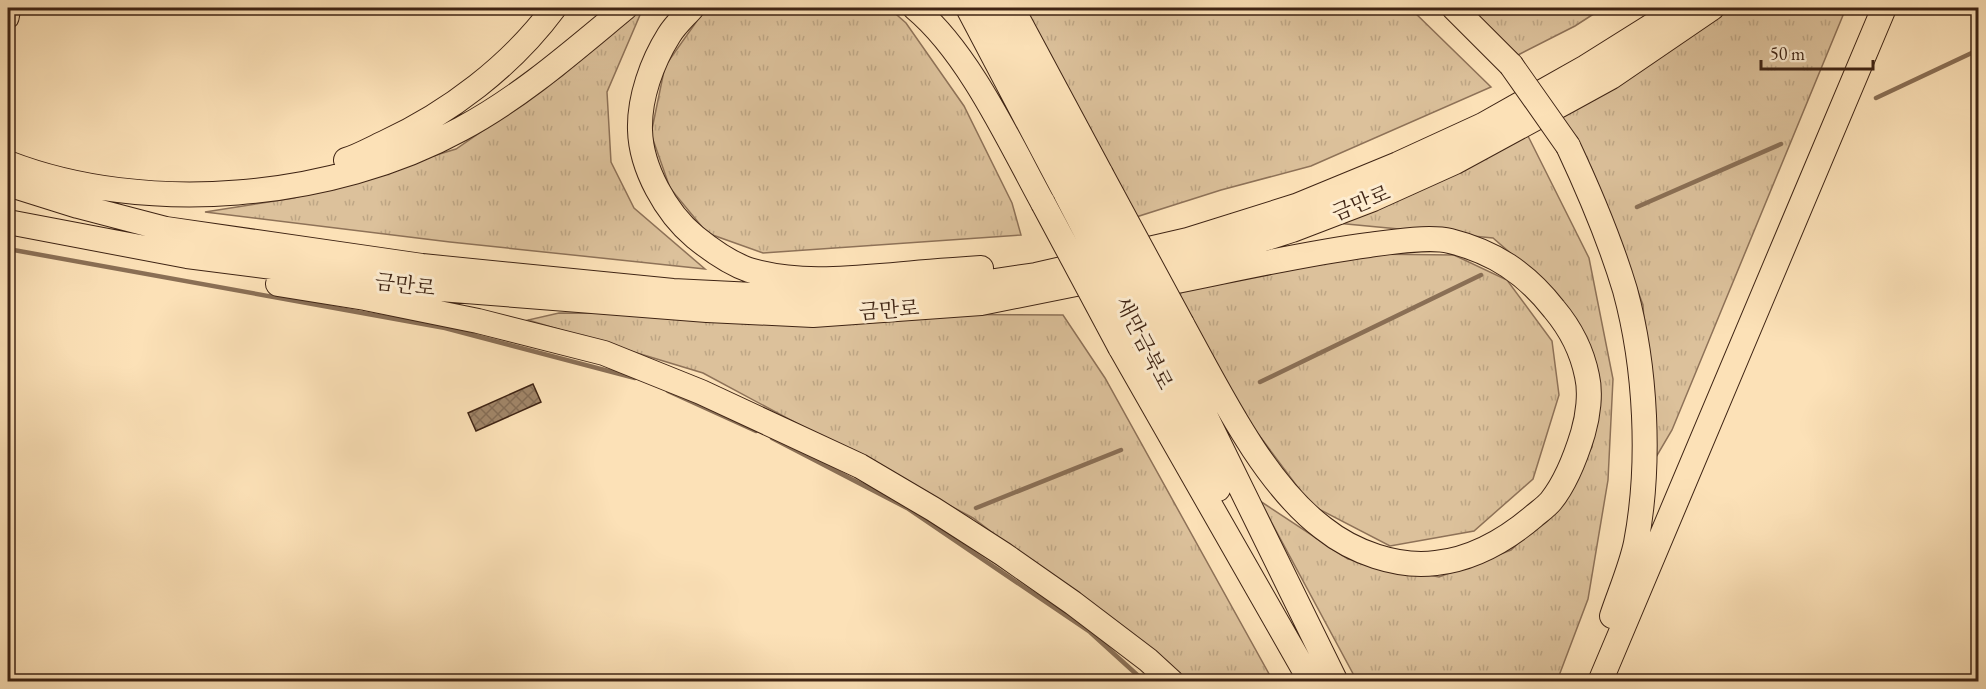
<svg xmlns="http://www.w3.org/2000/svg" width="1986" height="689" font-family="'EB Garamond','Noto Serif KR',serif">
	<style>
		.grass { fill: url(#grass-tufts); stroke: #8e7258; stroke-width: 1.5 }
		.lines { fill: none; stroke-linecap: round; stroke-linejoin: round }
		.stream { stroke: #8a6f55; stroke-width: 4.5 }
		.building { fill: url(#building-cross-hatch); stroke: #3f2414; stroke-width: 1.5 }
		.major-casing { stroke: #3f2414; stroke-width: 23 }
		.highway-casing { stroke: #3f2414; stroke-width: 26 }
		.major { stroke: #fce1b7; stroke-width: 21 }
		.highway { stroke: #fce1b7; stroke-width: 24 }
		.highway-bridge-casing { stroke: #3f2414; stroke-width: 26; stroke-linecap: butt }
		.highway-bridge { stroke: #fce1b7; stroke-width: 24 }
		.labels { text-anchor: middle; stroke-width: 6; stroke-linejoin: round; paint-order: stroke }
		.street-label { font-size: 21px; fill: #3f2414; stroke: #fdecd0 }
	</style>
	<defs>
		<pattern id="grass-tufts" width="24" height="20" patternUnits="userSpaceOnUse" patternTransform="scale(1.5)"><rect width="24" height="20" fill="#dcc19b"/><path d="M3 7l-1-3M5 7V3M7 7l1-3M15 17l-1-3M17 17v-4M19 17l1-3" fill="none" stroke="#bea685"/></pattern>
		<pattern id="building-cross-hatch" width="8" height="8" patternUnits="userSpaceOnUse" patternTransform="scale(1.5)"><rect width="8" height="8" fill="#a18669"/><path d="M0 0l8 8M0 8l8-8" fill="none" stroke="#856d55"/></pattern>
	</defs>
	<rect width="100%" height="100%" fill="#fce1b7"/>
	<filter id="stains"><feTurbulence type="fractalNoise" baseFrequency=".00333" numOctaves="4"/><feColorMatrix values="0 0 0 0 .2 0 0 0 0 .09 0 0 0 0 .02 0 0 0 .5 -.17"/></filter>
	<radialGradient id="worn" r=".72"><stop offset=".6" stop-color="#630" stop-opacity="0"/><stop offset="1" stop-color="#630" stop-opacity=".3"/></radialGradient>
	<!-- grass -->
	<path class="grass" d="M639,8H643L607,92L611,162L634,208L705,269L450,242L205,212L294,198L456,149L562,76Z
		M711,8H889L906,23L964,106L1012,203L1021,235L763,253L707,233L670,188L651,134L665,66L704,11Z
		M1022,8H1410L1491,87L1311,166L1221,190L1136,217Z
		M1467,8H1603L1575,26L1518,55Z
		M1722,8H1846L1672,430L1652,464L1643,305L1591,167L1560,118Z
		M1528,136L1589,258L1613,379L1608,480L1588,599L1557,681H1357L1260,501L1348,559L1439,577L1511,550L1560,503L1592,447L1598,395L1545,283L1493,238L1336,223Z
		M1367,254L1454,255L1507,280L1552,341L1559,395L1533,479L1474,531L1390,546L1311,505L1241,411L1178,292Z
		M559,313L1063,315L1105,378L1273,681H1187L973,518L703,373L528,320Z"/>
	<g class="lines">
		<!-- stream -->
		<path class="stream" d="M1876,98L1978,50
			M1637,207L1781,144
			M8,249L445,328L635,378
			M1260,382L1481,275
			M668,391L756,431
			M772,438L907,508L1090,632L1145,682
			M976,508L1121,450"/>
	</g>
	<!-- building -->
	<path class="building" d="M533,384L541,402L476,431L468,413Z"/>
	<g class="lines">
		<defs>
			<path id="major" d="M8,18L10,8"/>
			<path id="highway" d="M692,8C685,16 675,25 669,35C652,62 639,98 640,130C641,168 666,213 695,237C711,250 729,263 749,270C796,284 846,279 894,275C923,272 952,270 981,268
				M915,8C969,53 1009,141 1043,203
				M968,8L1066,194
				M990,8L1085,185
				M1012,8L1101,174
				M1454,8L1511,65
				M1568,146C1590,193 1610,240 1625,290C1646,367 1651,464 1636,543C1631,567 1620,592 1612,616
				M346,160C359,156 371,149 384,143C449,113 511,66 554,8
				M8,163C145,216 332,200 461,129C521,97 573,51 625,8
				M8,184L78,206L166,229L422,266L673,291L796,297L935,290L1036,275L1188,240L1296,206L1398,164L1483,125L1586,67L1680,8
				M8,222L187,256L440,289L707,310L813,315L981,303L1205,258L1292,230L1373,199L1455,162L1571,99L1611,77L1712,8
				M278,284L365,298L478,321L604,353L701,392L860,466L933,509L1003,554L1073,603L1148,660L1172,682
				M1141,288C1217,274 1292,255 1369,245C1391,242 1429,236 1450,241C1494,252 1526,273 1554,309C1570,328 1582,351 1587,376C1591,393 1588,416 1583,433C1576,456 1567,481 1551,501C1547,506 1540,511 1534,516C1507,539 1473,559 1436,563C1397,568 1353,552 1323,528C1263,483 1218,389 1182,324
				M1162,332L1206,417L1336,682
				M1143,342L1218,489
				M1120,347L1311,682
				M1600,682L1884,8"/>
		</defs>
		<!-- major casing -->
		<use href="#major" class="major-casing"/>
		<!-- highway casing -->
		<use href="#highway" class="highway-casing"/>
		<!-- major -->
		<use href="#major" class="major"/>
		<!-- highway -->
		<use href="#highway" class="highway"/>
		<defs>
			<path id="highway-bridge" d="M1511,65L1568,146
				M1101,174L1182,324
				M1085,185L1162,332
				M1066,194L1143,342
				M1043,203L1120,347"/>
		</defs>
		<!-- highway-bridge casing -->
		<use href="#highway-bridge" class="highway-bridge-casing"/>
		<!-- highway-bridge -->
		<use href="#highway-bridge" class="highway-bridge"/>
	</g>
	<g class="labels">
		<!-- street labels -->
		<g class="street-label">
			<text transform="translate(1361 203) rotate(-22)" y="7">금만로</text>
			<text transform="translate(405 285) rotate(7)" y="7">금만로</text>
			<text transform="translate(889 310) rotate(-4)" y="7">금만로</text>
			<text transform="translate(1144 343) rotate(63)" y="7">새만금북로</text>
		</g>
	</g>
	<!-- margin -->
	<rect width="1986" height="689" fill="none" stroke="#fce1b7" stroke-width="30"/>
	<rect x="9" y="9" width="1968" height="671" fill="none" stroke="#3f2414" stroke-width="3"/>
	<rect x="15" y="15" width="1956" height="659" fill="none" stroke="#3f2414" stroke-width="1.5"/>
	<!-- scale -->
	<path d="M1761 60v9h112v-9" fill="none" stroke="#3f2414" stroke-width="3"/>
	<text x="1770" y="60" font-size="18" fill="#3f2414" stroke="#fdecd0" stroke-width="4.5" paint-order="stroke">50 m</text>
	<rect width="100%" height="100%" filter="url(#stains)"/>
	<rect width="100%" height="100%" fill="url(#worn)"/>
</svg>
